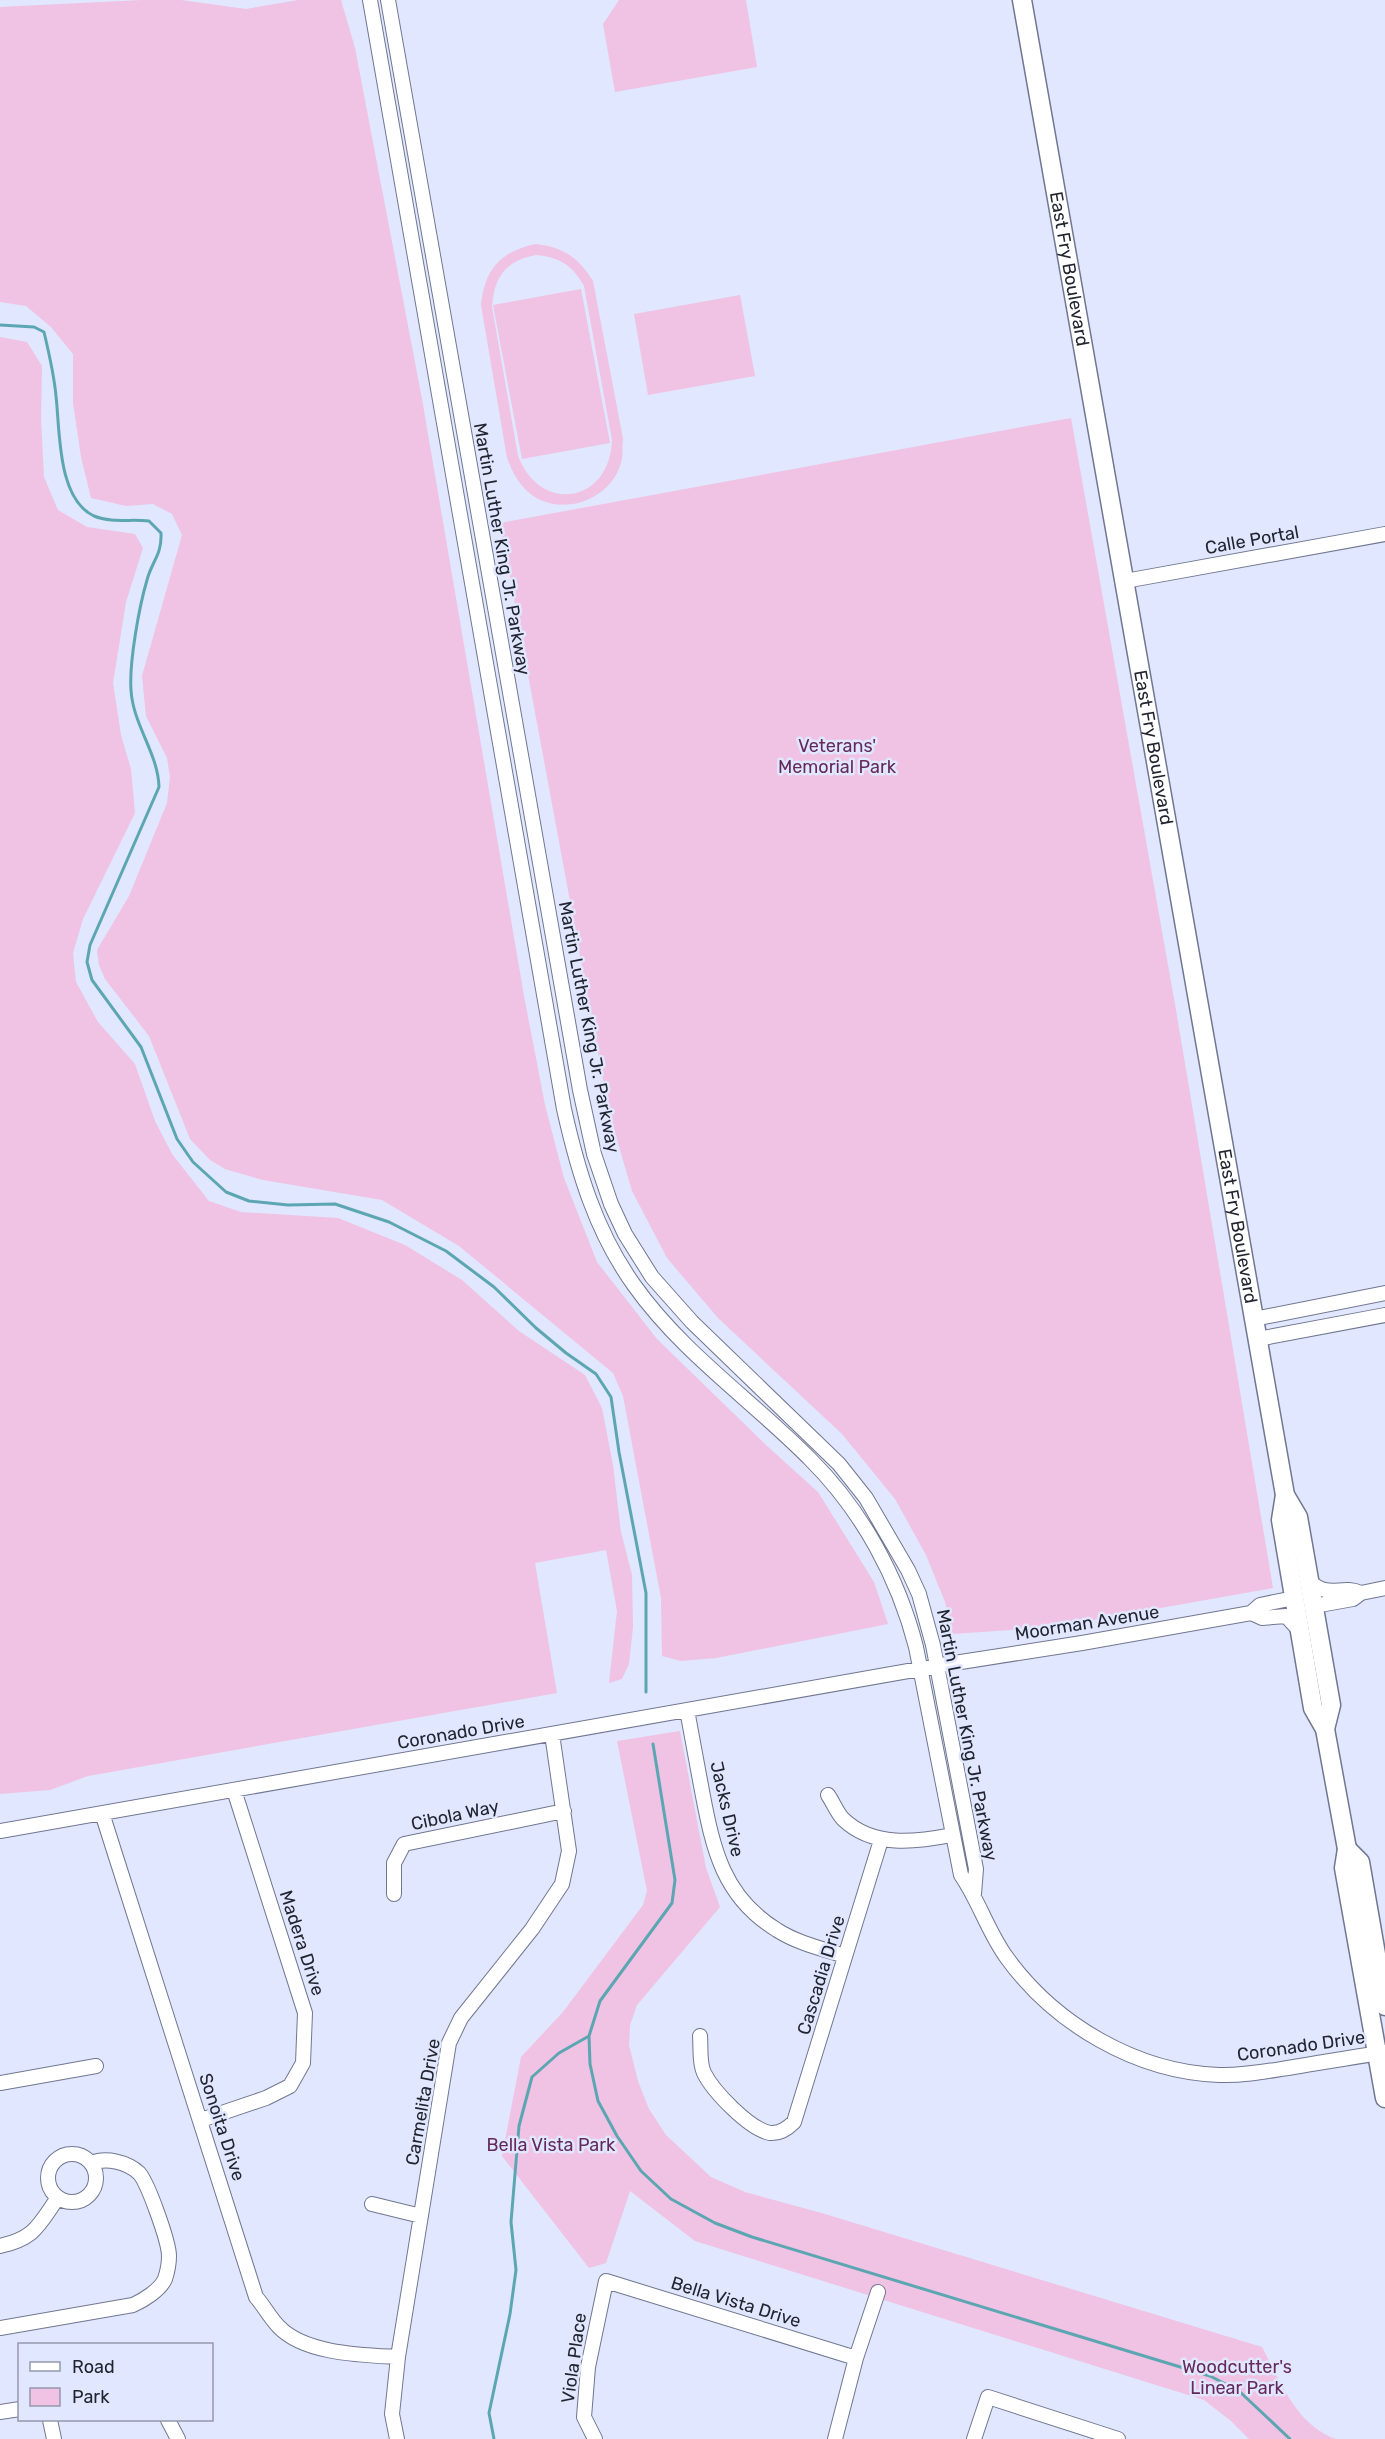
<svg xmlns="http://www.w3.org/2000/svg" width="1385" height="2439" font-family="Rubik,sans-serif">
	<style>
		.green { fill: #f0c2e4; fill-rule: evenodd }
		.lines { fill: none; stroke-linecap: round; stroke-linejoin: round }
		.stream { stroke: #5ca6b2; stroke-width: 3 }
		.minor-casing { stroke: #707790; stroke-width: 16 }
		.major-casing { stroke: #707790; stroke-width: 21 }
		.minor { stroke: #fff; stroke-width: 14 }
		.major { stroke: #fff; stroke-width: 18 }
		.labels { text-anchor: middle; stroke-width: 5; stroke-linejoin: round; paint-order: stroke }
		.street-label { font-size: 18px; fill: #222530; stroke: #e0e7fe }
		.park-label { font-size: 18px; fill: #652a5a; stroke: #e0e7fe }
	</style>
	<rect width="100%" height="100%" fill="#e0e7fe"/>
	<!-- green -->
	<path class="green" d="M142,0H181L246,9L298,0H341L355,48L422,399L524,996L545,1105L564,1178L597,1262L657,1339L766,1445L818,1492L874,1582L888,1624L716,1658L681,1661L662,1656L661,1598L623,1396L613,1373L459,1246L382,1200L263,1180L225,1169L210,1160L190,1139L149,1036L105,979L99,965L97,950L129,896L167,803L170,777L167,758L146,716L142,676L182,535L172,514L153,504L126,506L91,498L81,457L73,403V354L51,327L26,306L0,302V7Z
		M619,0H746L757,67L615,92L603,24Z
		M535,244C563,247 578,257 593,281L623,439C622,445 623,452 622,458C615,500 558,521 526,490C517,481 512,471 507,458L481,305C485,269 500,252 535,244ZM536,255C560,257 573,266 584,286L612,440C610,503 541,515 518,456L492,307C494,276 506,261 536,255Z
		M581,289L610,443L522,459L493,305Z
		M740,295L755,376L648,395L634,314Z
		M0,337L27,342L42,366L41,419L44,477L58,510L87,527L135,534L143,548L126,602L113,683L121,735L131,769L135,813L83,919L73,953L76,982L98,1022L135,1064L155,1121L172,1154L209,1201L241,1212L338,1218L405,1245L462,1280L519,1331L585,1375L602,1408L613,1465L621,1532L632,1575L633,1627L629,1664L622,1679L609,1683L617,1611L606,1550L535,1563L557,1693L88,1776L50,1790L0,1794Z
		M1071,418L1176,1010L1273,1588L1053,1627L952,1634L945,1602L926,1555L895,1499L842,1434L718,1318L667,1258L632,1191L609,1112L500,523Z
		M680,1731L706,1868L720,1907L637,2005L630,2025L629,2045L638,2081L649,2109L666,2135L711,2177L745,2192L825,2214L1262,2347C1279,2380 1297,2426 1336,2439H1249L1231,2421L1204,2400L695,2241L630,2191L606,2263L589,2268L502,2156L521,2057L563,2012L643,1905L647,1891L617,1741Z"/>
	<g class="lines">
		<!-- stream -->
		<path class="stream" d="M0,325L34,327L44,332C49,353 54,374 56,396C60,430 57,499 94,516C111,523 132,519 149,521L161,533C162,555 152,561 147,580C139,607 129,663 131,690C133,725 158,753 159,787L90,945L87,962L92,980L141,1047L177,1139L193,1162L226,1192L249,1201L288,1205L335,1204L389,1222L446,1251L494,1287L536,1328L566,1353L596,1374L611,1397L619,1452L646,1593V1692
			M653,1744L675,1880L672,1903L600,2001L589,2036L590,2064L598,2101L617,2136L641,2171L671,2199L715,2223L752,2237L1210,2376L1239,2391L1290,2439
			M494,2439L489,2413L510,2314L516,2270L511,2222L519,2126L532,2077L559,2053L589,2036"/>
		<defs>
			<path id="minor" d="M370,0L564,1109C578,1172 596,1232 634,1285C682,1353 753,1401 811,1460C862,1511 898,1577 916,1647L961,1875C979,1901 988,1932 1007,1958C1055,2024 1136,2072 1219,2075C1246,2076 1273,2070 1300,2066C1328,2061 1357,2057 1385,2052
				M388,0L580,1090L594,1154L611,1204L625,1234L652,1277L692,1322L839,1464L866,1498L908,1570L919,1594L933,1645L976,1869L974,1894
				M1125,581L1385,534
				M1254,1319L1385,1293
				M1258,1339L1385,1315
				M1309,1581C1331,1600 1340,1584 1361,1593
				M1314,1606L1353,1599L1361,1593L1385,1588
				M1251,1613L1262,1618L1286,1616L1299,1630
				M687,1710C692,1737 697,1764 702,1791C713,1849 723,1897 777,1930C797,1943 823,1949 845,1956
				M828,1795C833,1802 837,1813 843,1819C873,1848 916,1842 952,1835
				M102,1813L256,2297C264,2306 270,2318 279,2327C305,2354 362,2355 398,2357
				M0,1831L948,1664L1082,1643L1251,1613L1260,1605L1294,1598
				M394,1894V1863L404,1844L564,1811
				M700,2036C701,2047 699,2063 704,2073C713,2091 749,2129 770,2133C780,2134 787,2129 794,2122L881,1840
				M0,2083L96,2066
				M201,2120L266,2098L290,2086L303,2063L305,2013L234,1790
				M48 2178a24 24 0 1 1 48 0a24 24 0 1 1-48 0Z
				M372,2204L421,2216
				M0,2246C35,2238 38,2226 57,2199
				M0,2328L133,2305C144,2300 160,2290 165,2279C167,2273 169,2262 169,2256C169,2242 148,2183 139,2173C127,2162 106,2157 92,2163
				M0,2412L20,2409
				M50,2420L54,2439
				M168,2420L178,2439
				M397,2439L392,2414L398,2357L449,2043L461,2018L532,1929L562,1884L569,1851L552,1734
				M595,2439L584,2417L588,2367L606,2281L856,2358
				M835,2439L856,2358L878,2292
				M974,2439L988,2397L1118,2439"/>
			<g id="major">
				<path id="s1" d="M1022,0L1285,1495L1281,1520L1313,1708L1325,1729L1347,1849L1344,1868L1385,2098"/>
				<path d="M1285,1495L1298,1517L1331,1705L1325,1729"/>
				<path d="M1347,1849L1360,1862L1385,2006"/>
			</g>
		</defs>
		<!-- minor casing -->
		<use href="#minor" class="minor-casing"/>
		<!-- major casing -->
		<use href="#major" class="major-casing"/>
		<!-- minor -->
		<use href="#minor" class="minor"/>
		<!-- major -->
		<use href="#major" class="major"/>
	</g>
	<g class="labels">
		<!-- street labels -->
		<g class="street-label">
			<text dy="6" stroke="none"><textPath href="#s1" startOffset="273">East Fry Boulevard</textPath></text>
			<text transform="translate(1252 540) rotate(-10)" y="6">Calle Portal</text>
			<text transform="translate(502 549) rotate(80)" y="6">Martin Luther King Jr. Parkway</text>
			<text dy="6" stroke="none"><textPath href="#s1" startOffset="759">East Fry Boulevard</textPath></text>
			<text transform="translate(589 1027) rotate(79)" y="6">Martin Luther King Jr. Parkway</text>
			<text dy="6" stroke="none"><textPath href="#s1" startOffset="1245">East Fry Boulevard</textPath></text>
			<text transform="translate(1087 1623) rotate(-9)" y="6">Moorman Avenue</text>
			<text transform="translate(461 1732) rotate(-10)" y="6">Coronado Drive</text>
			<text transform="translate(967 1735) rotate(79)" y="6">Martin Luther King Jr. Parkway</text>
			<text transform="translate(727 1809) rotate(77)" y="6">Jacks Drive</text>
			<text transform="translate(455 1815) rotate(-12)" y="6">Cibola Way</text>
			<text transform="translate(302 1943) rotate(72)" y="6">Madera Drive</text>
			<text transform="translate(821 1975) rotate(-73)" y="6">Cascadia Drive</text>
			<text transform="translate(1301 2046) rotate(-8)" y="6">Coronado Drive</text>
			<text transform="translate(423 2102) rotate(-80)" y="6">Carmelita Drive</text>
			<text transform="translate(222 2127) rotate(72)" y="6">Sonoita Drive</text>
			<text transform="translate(736 2302) rotate(17)" y="6">Bella Vista Drive</text>
			<text transform="translate(574 2358) rotate(-82)" y="6">Viola Place</text>
		</g>
		<!-- park labels -->
		<g class="park-label">
			<text x="837" y="752">Veterans'<tspan x="837" dy="21">Memorial Park</tspan></text>
			<text x="551" y="2151">Bella Vista Park</text>
			<text x="1237" y="2373">Woodcutter's<tspan x="1237" dy="21">Linear Park</tspan></text>
		</g>
	</g>
	<!-- legend -->
	<rect x="18" y="2343" width="195" height="78" fill="#e0e7fe" stroke="#9499ac" stroke-width="1.5"/>
	<rect x="30" y="2362" width="30" height="9" fill="#ffffff" stroke="#9499ac" stroke-width="1.5"/>
	<text x="72" y="2373" font-size="18" fill="#222530">Road</text>
	<rect x="30" y="2388" width="30" height="18" fill="#f0c2e4" stroke="#9499ac" stroke-width="1.5"/>
	<text x="72" y="2403" font-size="18" fill="#222530">Park</text>
</svg>
